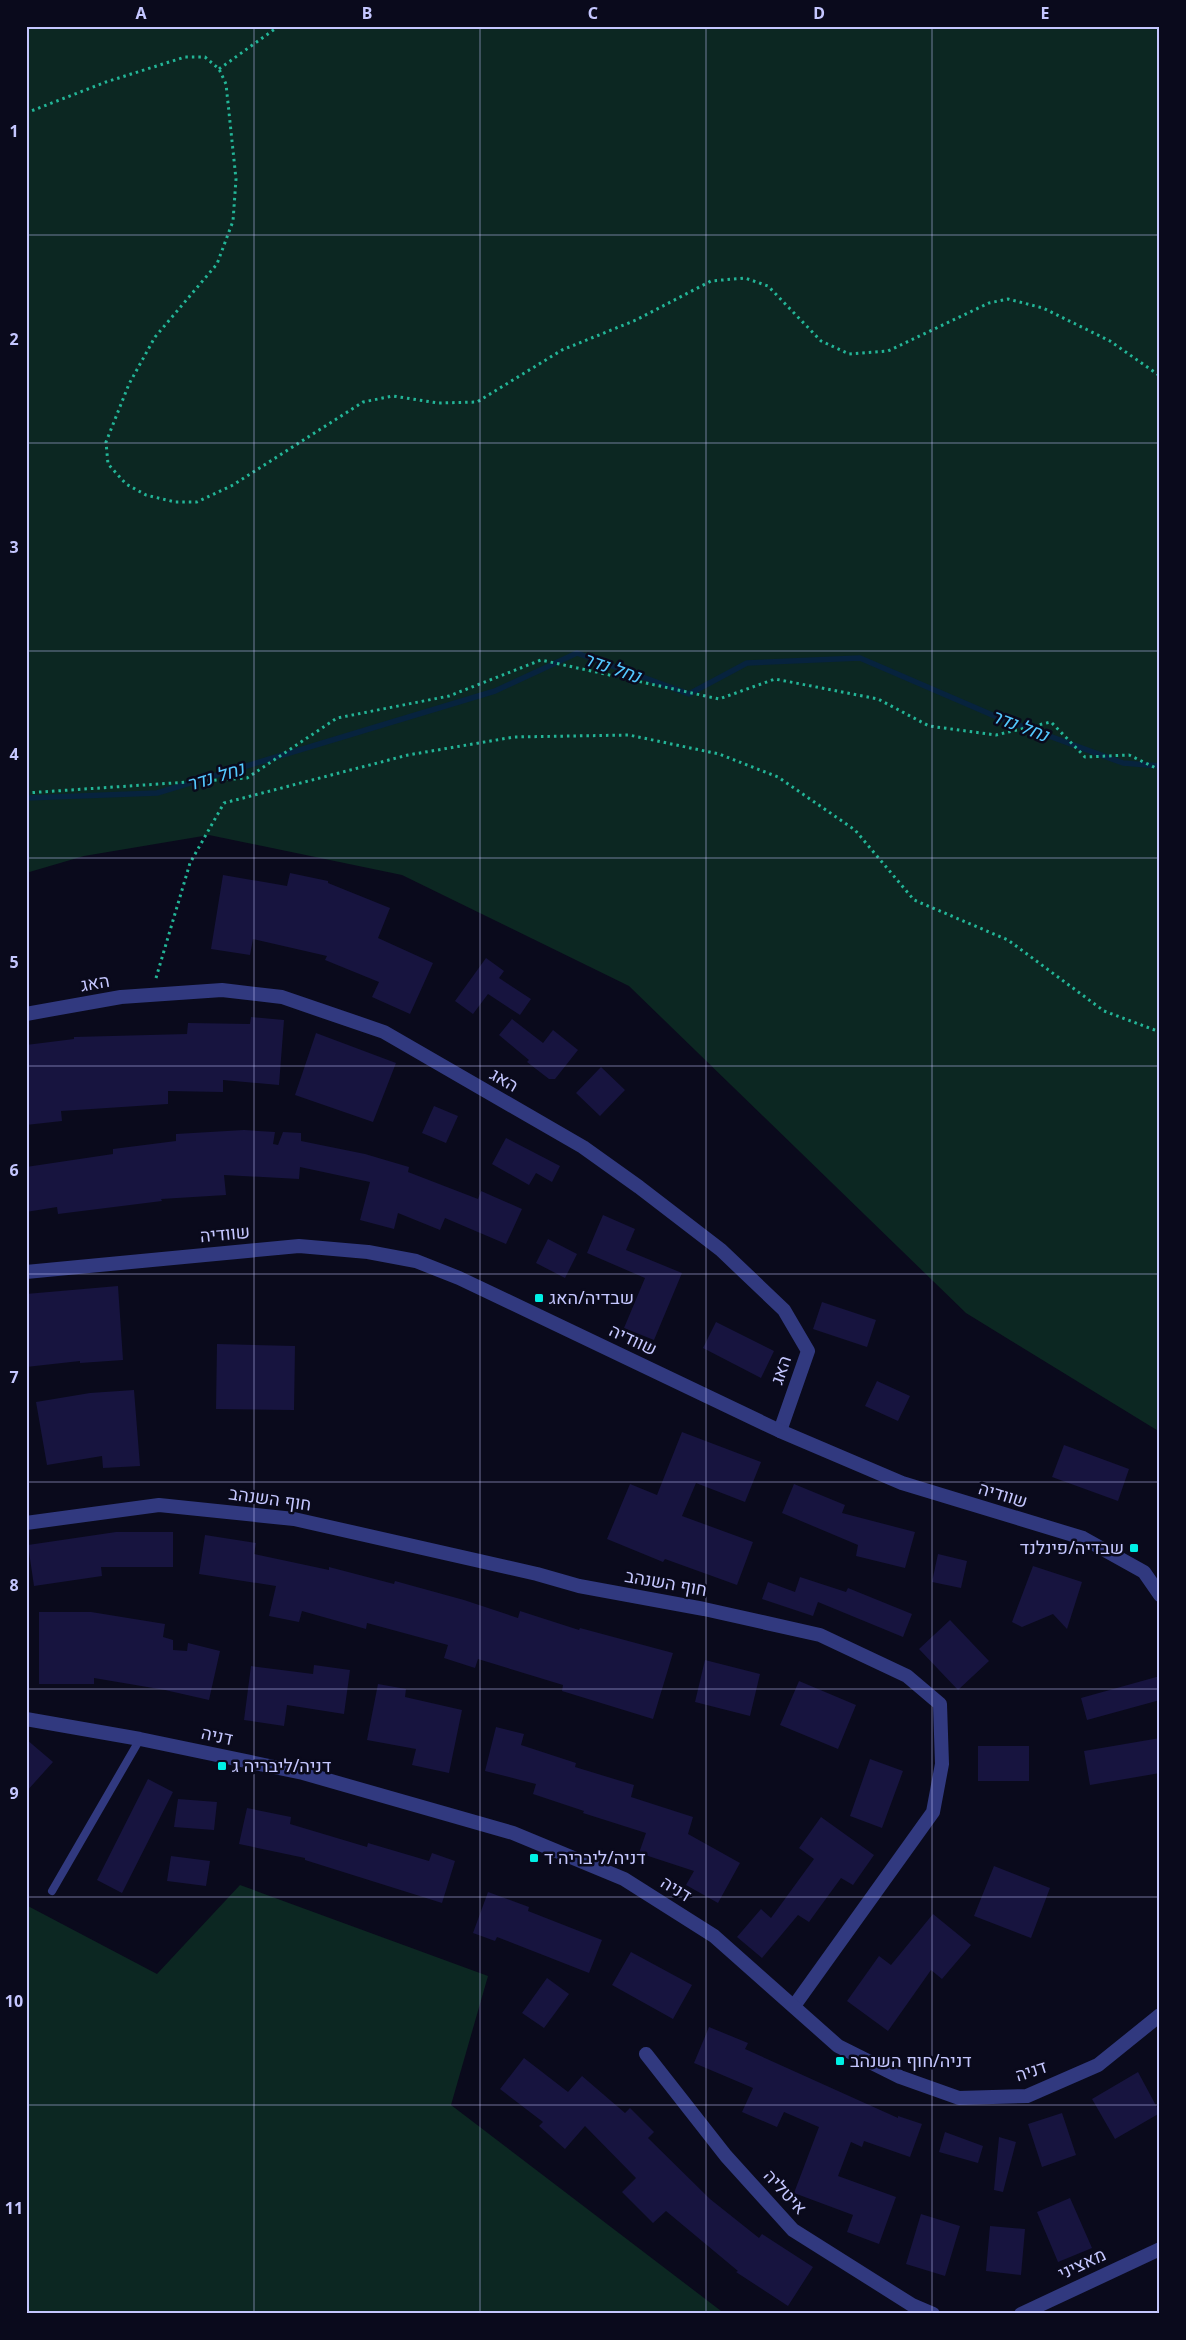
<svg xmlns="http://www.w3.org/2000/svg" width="1186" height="2340" font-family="'Noto Sans',Heebo,sans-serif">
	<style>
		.green { fill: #0c2722 }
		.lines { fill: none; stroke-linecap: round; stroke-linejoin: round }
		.stream { stroke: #07233e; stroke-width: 5.5 }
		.building { fill: #17143f }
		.path { stroke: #23b597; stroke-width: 3; stroke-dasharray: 2.5 4; stroke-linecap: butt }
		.service { stroke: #31397f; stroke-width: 8 }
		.minor { stroke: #31397f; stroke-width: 14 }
		.tertiary { stroke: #31397f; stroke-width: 14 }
		.grid { fill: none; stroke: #c5c7ff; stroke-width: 1; stroke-opacity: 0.55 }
		.poi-dot { fill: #00f0e5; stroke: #0a0a1c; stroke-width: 2 }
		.labels { text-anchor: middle; stroke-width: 5; stroke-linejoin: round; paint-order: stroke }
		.street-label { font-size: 18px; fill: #c5c7ff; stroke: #0a0a1c }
		.poi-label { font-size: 18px; fill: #c5c7ff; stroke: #0a0a1c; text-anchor: start }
		.water-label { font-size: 19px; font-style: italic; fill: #53c8ff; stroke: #0a0a1c }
		.neatline { fill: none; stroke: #c5c7ff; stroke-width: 2 }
		.grid-label { font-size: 16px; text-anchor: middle; font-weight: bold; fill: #c5c7ff }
	</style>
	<rect width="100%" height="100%" fill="#0a0a1c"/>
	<!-- green -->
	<path class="green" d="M26,26H1160V1432L966,1313L629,986L402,875L209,835L84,856L26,873Z
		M240,1885L488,1976L451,2105L725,2314H26V1905L157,1974Z"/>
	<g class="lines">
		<!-- stream -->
		<path class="stream" d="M26,798L157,793L495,691L577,653L689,694L747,663L860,658L997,717L1123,763L1160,766"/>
	</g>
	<!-- building -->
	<path class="building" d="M290,873L328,881V883L390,908L378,938L433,963L410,1014L372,997L379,982L325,960L327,956L253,939L250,955L211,949L223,875L287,886Z
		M486,958L504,971L499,978L531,999L520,1015L488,994L473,1014L455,1001Z
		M251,1017L284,1020L279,1085L223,1080V1092L168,1091V1104L61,1111L62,1121L26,1125V1045L74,1039V1037L187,1034L188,1023L250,1024Z
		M512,1019L543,1043L553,1030L578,1050L555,1079H549L527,1062L529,1060L499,1035Z
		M316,1033L396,1063L373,1122L295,1095Z
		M601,1067L625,1090L600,1116L576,1093Z
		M434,1106L458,1116L446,1143L422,1133Z
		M244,1130L275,1132L273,1144L278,1145L283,1132L301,1133V1141L365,1154L409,1167L408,1172L478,1199L481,1191L522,1209L506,1244L445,1218L440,1230L398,1213L394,1229L360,1220L370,1182L300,1167L299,1179L224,1175L226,1195L161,1199L162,1201L58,1214L57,1207L26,1212V1167L113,1154V1149L176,1141V1134Z
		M506,1138L560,1166L552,1182L536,1173L529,1185L492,1164Z
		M603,1215L635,1229L626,1250L682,1273L654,1340L624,1328L645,1278L587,1253Z
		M548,1239L577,1254L565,1278L536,1263Z
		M118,1286L123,1360L80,1363V1361L26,1367V1294Z
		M822,1302L876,1320L867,1347L813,1329Z
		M716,1322L774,1351L761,1378L703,1348Z
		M217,1344L295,1346L294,1410L216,1409Z
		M877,1381L910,1396L898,1421L865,1406Z
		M134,1390L140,1466L103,1468L102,1456L47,1465L36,1402L90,1393Z
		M682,1432L761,1462L745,1502L696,1483L682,1516L753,1542L737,1585L665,1559L663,1562L607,1539L630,1484L657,1495Z
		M1064,1445L1129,1469L1118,1501L1052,1477Z
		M794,1484L845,1505L842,1513L915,1532L905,1568L856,1556L858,1545L782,1513Z
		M116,1532H173V1567H101L102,1576L34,1586L28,1545Z
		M205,1535L256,1543L254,1554L329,1570V1567L394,1584L395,1581L464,1600L518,1618L520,1611L579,1630L580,1628L673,1653L653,1719L562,1691L563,1685L478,1659L475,1668L444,1658L448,1645L367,1623L366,1629L302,1611L299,1622L269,1616L276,1586L199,1574Z
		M938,1554L967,1561L961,1588L932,1582Z
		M1033,1566L1082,1582L1067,1629L1053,1614L1022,1627L1012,1622Z
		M800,1577L846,1592L848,1588L912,1614L903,1637L818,1602L813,1616L762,1599L768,1582L795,1592Z
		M39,1612H91L165,1624L163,1637L173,1640V1650L187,1651L188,1643L220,1651L209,1700L165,1690L94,1678V1684H39Z
		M950,1620L989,1661L958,1690L919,1649Z
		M705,1660L760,1674L750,1716L695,1702Z
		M314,1665L350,1670L344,1714L287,1705L284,1726L244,1720L251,1666L313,1674Z
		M1160,1676V1700L1087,1720L1081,1698Z
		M799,1681L856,1705L838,1749L780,1725Z
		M378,1684L406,1689L405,1697L462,1710L449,1773L412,1765L416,1749L367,1740Z
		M496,1727L524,1734L521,1745L576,1763L575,1767L634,1785L631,1797L693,1817L688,1834L740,1863L718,1903L686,1885L694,1871L639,1853L646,1833L583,1813L584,1811L533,1794L536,1784L485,1771Z
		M1160,1738V1773L1090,1785L1084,1751Z
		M26,1739L53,1762L26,1792Z
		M978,1746H1029V1781H978Z
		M870,1759L903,1771L882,1828L850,1816Z
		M148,1779L173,1792L122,1893L97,1880Z
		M178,1799L217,1802L214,1830L174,1827Z
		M247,1808L291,1817L290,1824L367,1847L368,1843L429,1861L432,1853L455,1861L442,1903L305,1860V1858L239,1844Z
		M821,1817L874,1855L853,1885L841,1878L809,1922L798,1915L762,1958L737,1937L761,1909L771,1918L814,1859L799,1848Z
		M171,1856L210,1861L206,1886L167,1881Z
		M994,1866L1050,1888L1031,1938L974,1916Z
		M488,1892L529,1907L528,1911L602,1940L589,1973L497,1937L495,1941L473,1933Z
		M933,1914L971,1945L942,1979L931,1970L888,2031L847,2001L879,1956L891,1965Z
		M631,1952L692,1985L673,2019L612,1985Z
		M547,1978L569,1994L544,2028L522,2013Z
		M709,2027L748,2043L745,2049L898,2118V2116L922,2124L910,2157L864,2141L862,2147L851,2142L838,2176L896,2197L879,2244L847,2232L853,2215L794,2193L819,2127L784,2112L777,2127L742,2112L753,2088L694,2063Z
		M524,2058L568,2092L582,2076L625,2113L630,2108L654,2132L648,2138L710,2199L759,2238L762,2234L813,2267L788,2306L736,2272L738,2271L666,2211L653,2223L622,2192L636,2178L585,2126L565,2149L539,2126L543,2122L500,2089Z
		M1138,2072L1160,2113L1115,2139L1092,2099Z
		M1062,2113L1076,2155L1042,2167L1028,2124Z
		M945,2132L983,2146L978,2163L939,2152Z
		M999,2137L1016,2142L1003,2192L994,2190Z
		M1070,2198L1092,2248L1058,2262L1037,2212Z
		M921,2214L960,2226L945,2276L906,2264Z
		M990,2226L1025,2229L1021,2275L986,2271Z"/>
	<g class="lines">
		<!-- path -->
		<path class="path" d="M219,69L279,26
			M26,113L106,82L185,57H205L219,69L226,84L236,179L233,221L217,264L155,337L129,384L106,442L108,464L126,484L146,495L175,502H197L233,485L363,402L393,396L438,403L477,402L562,350L636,320L711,281L745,278L768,286L821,341L849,354L888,351L989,303L1008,299L1043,308L1110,341L1160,376
			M26,793L247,778L337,718L449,696L541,660L719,699L775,679L878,699L929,726L996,735L1051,722L1085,757L1129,755L1160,770
			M156,978L190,863L224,803L408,755L514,737L629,735L719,754L778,777L855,830L914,900L1008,940L1104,1011L1160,1032"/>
		<!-- service -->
		<path class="service" d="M52,1891L140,1739"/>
		<!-- minor -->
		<path class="minor" d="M26,1014L121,997L222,990L282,997L384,1032L583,1147L639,1187L721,1250L784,1310L808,1351L780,1431
			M26,1523L159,1505L294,1519L537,1574L579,1586L704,1609L820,1635L907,1676L940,1704L942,1764L933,1812L794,2006
			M646,2054L726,2156L793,2230L912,2305L933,2314
			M1021,2314L1160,2249"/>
		<!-- tertiary -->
		<path class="tertiary" d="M26,1272L299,1246L368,1252L416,1261L459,1278L780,1431L902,1483L1083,1538L1144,1572L1160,1595
			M26,1719L140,1739L303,1773L513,1833L624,1879L714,1936L838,2046L900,2077L959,2098L1027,2096L1098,2065L1160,2015"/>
	</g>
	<!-- grid -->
	<path class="grid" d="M254,26V2314M480,26V2314M706,26V2314M932,26V2314M26,235H1160M26,443H1160M26,651H1160M26,858H1160M26,1066H1160M26,1274H1160M26,1482H1160M26,1689H1160M26,1897H1160M26,2105H1160"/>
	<!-- markers -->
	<g class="poi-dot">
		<rect x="534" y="1293" width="10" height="10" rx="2.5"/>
		<rect x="1129" y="1543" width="10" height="10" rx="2.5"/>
		<rect x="217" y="1761" width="10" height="10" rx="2.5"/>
		<rect x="529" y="1853" width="10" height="10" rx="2.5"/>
		<rect x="835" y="2056" width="10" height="10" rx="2.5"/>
	</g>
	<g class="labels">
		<!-- street labels -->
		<g class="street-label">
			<text transform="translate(95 983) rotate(-10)" y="6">האג</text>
			<text transform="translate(504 1080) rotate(30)" y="6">האג</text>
			<text transform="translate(225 1234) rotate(-5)" y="6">שוודיה</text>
			<text transform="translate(633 1340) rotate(25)" y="6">שוודיה</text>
			<text transform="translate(781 1370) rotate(-71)" y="6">האג</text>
			<text transform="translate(1003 1495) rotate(17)" y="6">שוודיה</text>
			<text transform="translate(270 1499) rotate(8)" y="6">חוף השנהב</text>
			<text transform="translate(666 1583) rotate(10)" y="6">חוף השנהב</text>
			<text transform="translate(217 1736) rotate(12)" y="6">דניה</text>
			<text transform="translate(676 1889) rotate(32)" y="6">דניה</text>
			<text transform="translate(1031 2071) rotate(-18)" y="6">דניה</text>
			<text transform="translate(785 2192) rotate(47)" y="6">איטליה</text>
			<text transform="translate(1082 2264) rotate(-25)" y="6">מאציני</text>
		</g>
		<!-- poi labels -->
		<g class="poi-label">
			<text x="549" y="1304">שבדיה/האג</text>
			<text x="1124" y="1554" text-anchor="end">שבדיה/פינלנד</text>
			<text x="232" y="1772">דניה/ליבריה ג</text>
			<text x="544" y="1864">דניה/ליבריה ד</text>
			<text x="850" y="2067">דניה/חוף השנהב</text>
		</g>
		<!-- water labels -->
		<g class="water-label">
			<text transform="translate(612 667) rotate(19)" y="7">נחל נדר</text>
			<text transform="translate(1020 725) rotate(21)" y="7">נחל נדר</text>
			<text transform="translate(215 776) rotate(-17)" y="7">נחל נדר</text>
		</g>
	</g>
	<!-- border -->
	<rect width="1186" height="2340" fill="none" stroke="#0a0a1c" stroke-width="55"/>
	<rect x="28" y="28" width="1130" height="2284" class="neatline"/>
	<g class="grid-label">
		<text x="141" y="19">A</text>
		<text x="367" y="19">B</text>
		<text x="593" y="19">C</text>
		<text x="819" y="19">D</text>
		<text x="1045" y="19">E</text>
		<text x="14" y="137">1</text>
		<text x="14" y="345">2</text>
		<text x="14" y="553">3</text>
		<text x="14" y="760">4</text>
		<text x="14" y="968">5</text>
		<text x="14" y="1176">6</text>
		<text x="14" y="1383">7</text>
		<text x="14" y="1591">8</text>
		<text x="14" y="1799">9</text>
		<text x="14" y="2007">10</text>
		<text x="14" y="2214">11</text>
	</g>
</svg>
